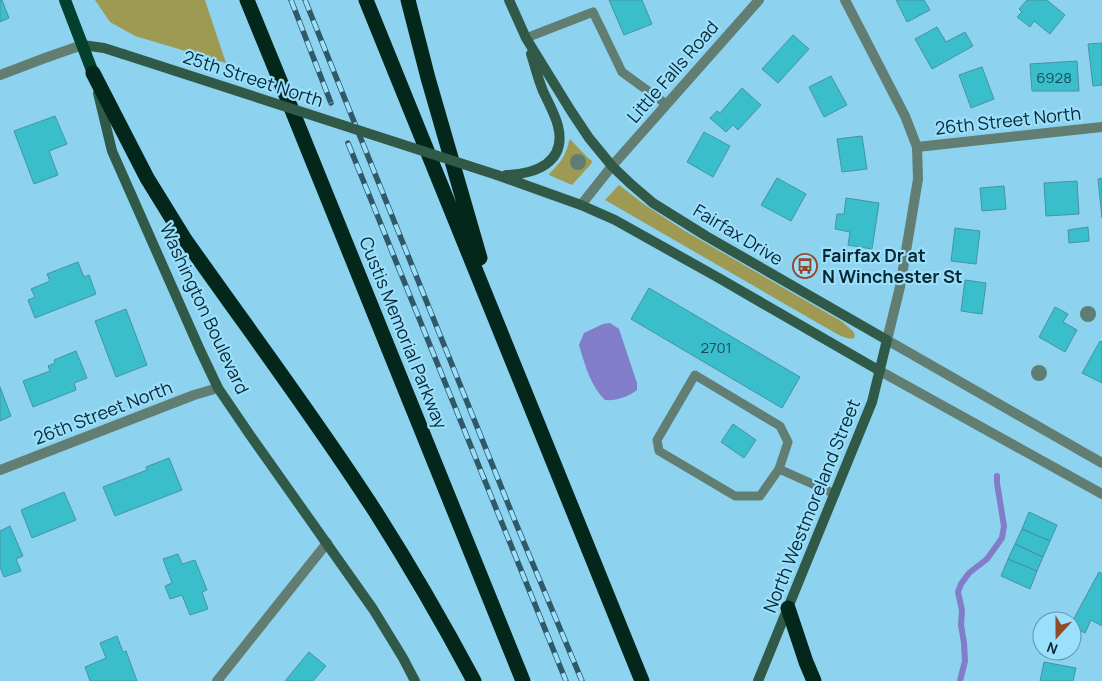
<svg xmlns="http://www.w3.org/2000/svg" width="1102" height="681" font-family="Manrope,sans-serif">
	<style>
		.green { fill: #9e9a53 }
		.water { fill: #827dc9 }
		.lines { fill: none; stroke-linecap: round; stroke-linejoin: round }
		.stream { stroke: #827dc9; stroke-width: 6 }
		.building { fill: #3abecc; stroke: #45959f }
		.service { stroke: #627d71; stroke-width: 9 }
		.minor { stroke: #627d71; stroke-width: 10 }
		.tertiary { stroke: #627d71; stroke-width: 10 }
		.secondary { stroke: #315948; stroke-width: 10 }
		.primary { stroke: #03402d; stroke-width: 12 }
		.motorway { stroke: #03271a; stroke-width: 15 }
		.rail-casing { stroke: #2f5868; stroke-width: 5.5 }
		.rail { stroke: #9adffb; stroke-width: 4; stroke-dasharray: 11; stroke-linecap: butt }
		.secondary-bridge { stroke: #315948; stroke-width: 10 }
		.tree { fill: #5f7d74 }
		.labels { text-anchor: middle; stroke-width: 4.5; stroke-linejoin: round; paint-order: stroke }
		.number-label { font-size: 15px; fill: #154c58 }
		.street-label { font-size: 18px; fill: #092631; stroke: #9adffb }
		.poi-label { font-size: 18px; font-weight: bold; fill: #092631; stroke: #9adffb; text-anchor: start }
	</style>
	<rect width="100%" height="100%" fill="#8dd2ee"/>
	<!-- green -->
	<path class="green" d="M95,0H205L226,63L135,36L110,22Z
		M570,139L587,157L592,161L591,164L572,185L549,175V174C556,167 563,160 566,151C568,147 568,143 570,139Z
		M619,185L645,205L685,231L841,321L853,331L855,335L854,338C849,340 842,336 837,334L605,200Z"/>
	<!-- water -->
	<path class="water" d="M610,323L619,329L637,383V390C628,397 616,401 605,400C590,385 585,365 579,345L584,333L603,324Z"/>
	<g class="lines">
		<!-- stream -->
		<path class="stream" d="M960,681L965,661L964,643L961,625L962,610L958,592L961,584L969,573L987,559L1002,538L1004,526L997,483V476"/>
	</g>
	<!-- building -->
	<path class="building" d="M0,0H2L9,18L0,22Z
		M609,0H642L652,24L624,35Z
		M896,0H924L930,10L907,22Z
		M1027,0H1047L1065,15L1050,34L1034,21L1030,27L1017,17L1022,12L1019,9Z
		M937,27L946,42L965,32L973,46L932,69L915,39Z
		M793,35L809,49L778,83L762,69Z
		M1102,43V85L1093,86L1088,44Z
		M1077,61L1079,91H1032L1030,64Z
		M982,67L994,99L971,108L959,75Z
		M831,76L847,105L824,117L809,87Z
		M742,88L761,105L738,130L733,125L726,132L710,118L717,111L720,113Z
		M55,116L67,144L49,151L58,175L34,184L14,131Z
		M704,132L730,146L713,177L687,162Z
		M862,136L867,169L842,172L837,139Z
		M777,178L806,194L791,221L761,205Z
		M1102,178V218L1098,179Z
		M1077,181L1079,214L1046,216L1044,183Z
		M1004,186L1006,209L982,211L980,188Z
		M846,198L879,203L872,249L848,245L850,232L835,229L837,214H844Z
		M1088,227L1089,241L1069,243L1068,230Z
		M955,228L980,231L976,264L951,261Z
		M78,262L84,277L89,275L96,294L35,318L28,300L35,297L31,289L50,281L47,274Z
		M965,280L986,283L982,314L961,311Z
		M649,288L800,377L782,408L631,319Z
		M1055,307L1068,314L1063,322L1077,330L1065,352L1039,337Z
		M126,309L147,365L116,377L95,321Z
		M1100,341L1102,342V383L1082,373Z
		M76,351L87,378L74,383L76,390L33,407L23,381L50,371L48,366L55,363L54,360Z
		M0,387L11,416L0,421Z
		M733,424L756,440L744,458L721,442Z
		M169,458L182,490L115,516L103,487L147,470L146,467Z
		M64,492L76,520L32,538L21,510Z
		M1029,512L1057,525L1050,541L1022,529Z
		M10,526L23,556L16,559L21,571L4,577L0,567V531Z
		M1022,529L1050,541L1043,557L1015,544Z
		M1015,544L1043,557L1037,571L1008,559Z
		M178,554L182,564L195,560L207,590L202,592L208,609L190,615L182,595L170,599L165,586L172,583L163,559Z
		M1008,559L1037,571L1030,589L1001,576Z
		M1099,572L1102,574V626L1091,620L1085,633L1072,626V622Z
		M117,636L123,652L126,651L137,681H90L85,667L106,658L100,643Z
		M309,652L326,666L313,681H285Z
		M1044,662L1076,668L1073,681H1040Z"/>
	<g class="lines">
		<!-- service -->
		<path class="service" d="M526,38L593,12L622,72L666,104
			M779,469L760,496H735L659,451L657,440L695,375L780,426L788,442L779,469L835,494"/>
		<!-- minor -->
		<path class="minor" d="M845,0L905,116L917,147L918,179L900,287L887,340
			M0,75L45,58L82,45
			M917,147L1102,127
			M217,681L327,543"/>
		<!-- tertiary -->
		<path class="tertiary" d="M581,205L612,166L759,0
			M887,340L1102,463
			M880,371L1102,494
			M0,470L194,395L218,388"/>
		<!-- secondary -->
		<path class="secondary" d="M509,0L526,38L571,111L589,138L612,166L632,185L653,203L706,236L887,340L872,402L758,681
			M82,45L104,48L123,54
			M98,93L112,151L200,350L218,388L250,435L373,609L403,658L415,681
			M497,175L581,205L615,220L717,277L880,371
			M506,175C535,174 567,163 558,126C555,114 548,102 543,91C538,79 535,66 531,54"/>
		<!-- primary -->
		<path class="primary" d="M65,0L93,73"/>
		<!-- motorway -->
		<path class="motorway" d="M247,0L281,83L523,681
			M366,0L642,681
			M408,0L428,78L480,258
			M93,73L147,178L184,238C248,329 315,418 375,511C410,566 443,623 474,681
			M788,608L806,662L814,681"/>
		<defs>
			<path id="rail" d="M291,0L331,103
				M305,0L517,526L582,681
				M348,143L566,681"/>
		</defs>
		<!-- rail casing -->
		<use href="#rail" class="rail-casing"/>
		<!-- rail -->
		<use href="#rail" class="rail"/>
		<!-- secondary-bridge -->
		<path class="secondary-bridge" d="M123,54L497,175"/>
	</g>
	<!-- trees -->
	<g class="tree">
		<circle cx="578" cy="162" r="8"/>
		<circle cx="1088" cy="314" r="8"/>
		<circle cx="1039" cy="373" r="8"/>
	</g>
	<!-- icons -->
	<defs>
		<symbol id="bus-ring" viewBox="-11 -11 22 22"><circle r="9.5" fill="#9adffb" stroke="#914a27" stroke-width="1.5"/><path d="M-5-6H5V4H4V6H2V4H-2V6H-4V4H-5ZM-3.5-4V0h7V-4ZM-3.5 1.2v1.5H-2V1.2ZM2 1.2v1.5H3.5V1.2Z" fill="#914a27"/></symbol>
	</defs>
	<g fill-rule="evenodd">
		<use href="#bus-ring" x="791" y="252" width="28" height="28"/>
	</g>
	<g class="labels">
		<!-- number labels -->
		<g class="number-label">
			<text x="1054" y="83">6928</text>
			<text x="716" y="353">2701</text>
		</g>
		<!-- street labels -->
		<g class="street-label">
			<text transform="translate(673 72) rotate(-49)" y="6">Little Falls Road</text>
			<text transform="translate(253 79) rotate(18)" y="6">25th Street North</text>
			<text transform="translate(1008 121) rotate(-6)" y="6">26th Street North</text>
			<text transform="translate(738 235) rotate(31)" y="6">Fairfax Drive</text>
			<text transform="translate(204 309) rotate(65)" y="6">Washington Boulevard</text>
			<text transform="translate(403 333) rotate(68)" y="6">Custis Memorial Parkway</text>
			<text transform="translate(103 413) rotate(-21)" y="6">26th Street North</text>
			<text transform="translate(812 506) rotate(-68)" y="6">North Westmoreland Street</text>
		</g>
		<!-- poi labels -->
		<g class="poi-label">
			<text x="822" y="262">Fairfax Dr at<tspan x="822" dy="21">N Winchester St</tspan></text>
		</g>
	</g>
	<!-- north arrow -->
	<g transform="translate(1057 636) rotate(201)"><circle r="24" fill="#9adffb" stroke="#6095aa"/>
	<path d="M0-4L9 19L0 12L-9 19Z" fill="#914a27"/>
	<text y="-8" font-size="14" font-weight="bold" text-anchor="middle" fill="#092631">N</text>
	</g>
</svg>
